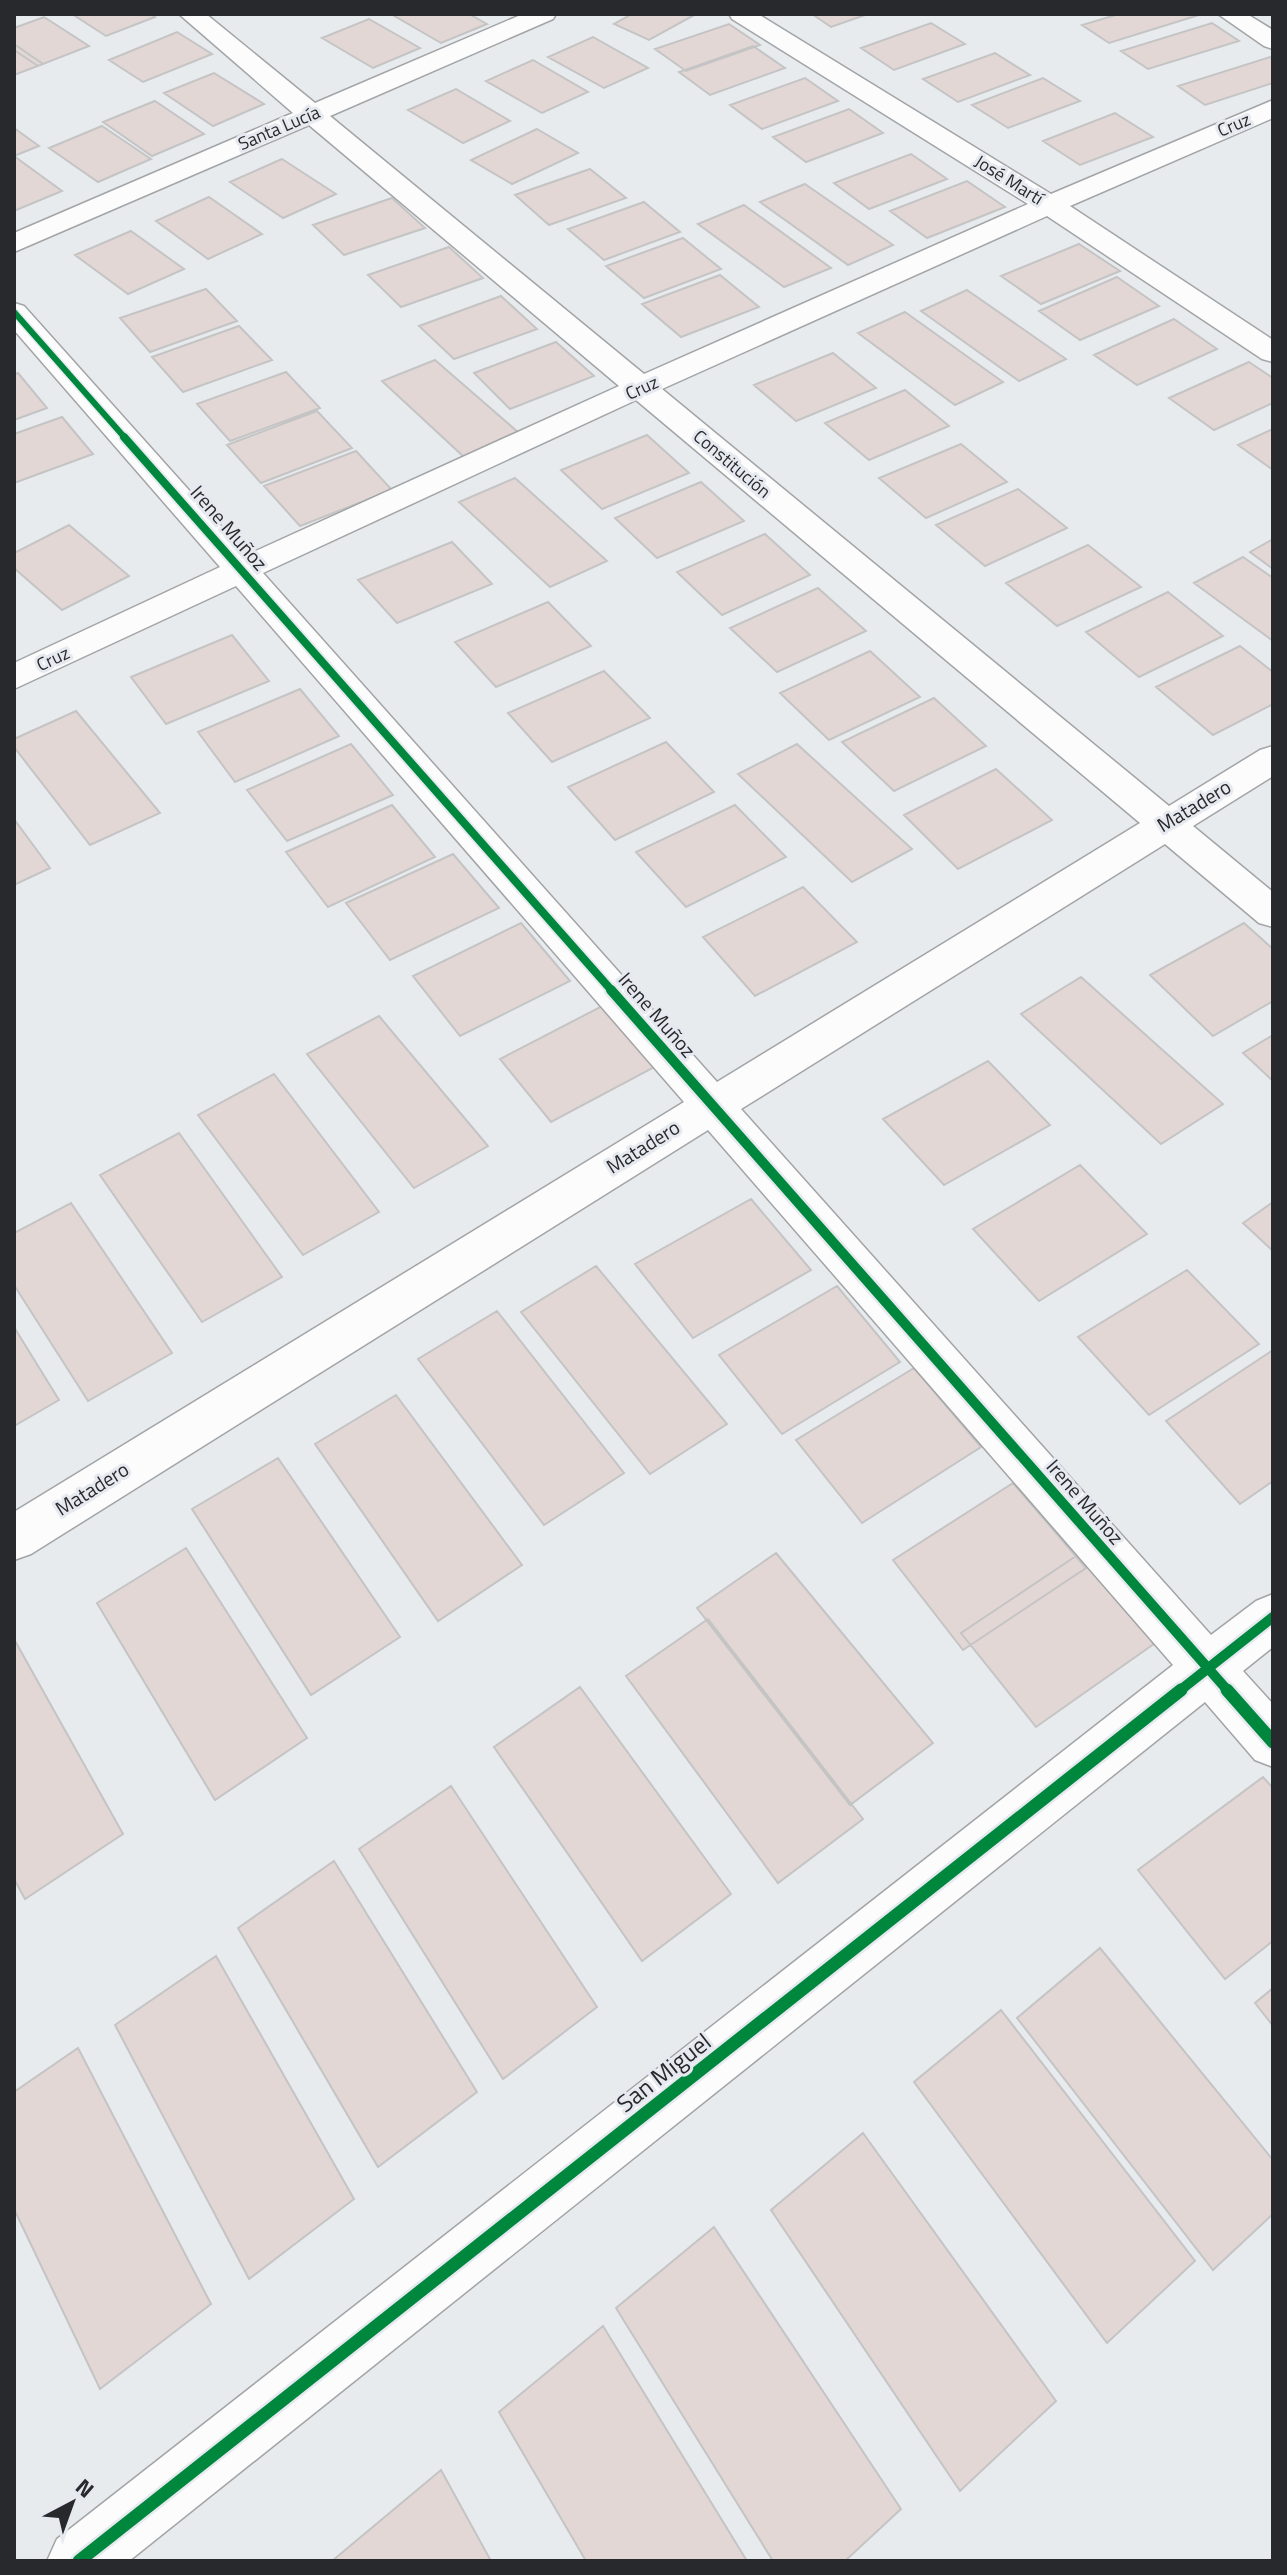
<svg xmlns="http://www.w3.org/2000/svg" width="1287" height="2575" font-family="'Titillium Web',sans-serif">
	<style>
		.building { fill: #e2d7d5; stroke: #c4c4c5; stroke-width: 2 }
		.lines { fill: none; stroke-linecap: round; stroke-linejoin: round }
		.minor-casing { stroke: #a2a4a6; stroke-width: 3 }
		.minor { fill: #fcfcfc; fill-rule: evenodd }
		.cycleway-far3-casing { stroke: #e6eaf0; stroke-width: 9 }
		.cycleway-far2-casing { stroke: #e6eaf0; stroke-width: 12 }
		.cycleway-far1-casing { stroke: #e6eaf0; stroke-width: 15 }
		.cycleway-casing { stroke: #e6eaf0; stroke-width: 18 }
		.cycleway-far3 { stroke: #00873e; stroke-width: 6 }
		.cycleway-far2 { stroke: #00873e; stroke-width: 8 }
		.cycleway-far1 { stroke: #00873e; stroke-width: 10 }
		.cycleway { stroke: #00873e; stroke-width: 13 }
		.labels { text-anchor: middle; stroke-width: 6; stroke-linejoin: round; paint-order: stroke }
		.far-street-label { font-size: 18px; fill: #28292c; stroke: #e6eaf0 }
		.street-label { font-size: 20px; fill: #28292c; stroke: #e6eaf0 }
		.near-street-label { font-size: 24px; fill: #28292c; stroke: #e6eaf0 }
	</style>
	<rect width="100%" height="100%" fill="#e8ebee"/>
	<!-- building -->
	<path class="building" d="M72,14H150L155,17L106,36Z
		M391,14H469L487,24L441,43Z
		M632,14H696L649,40L614,24Z
		M812,14H868L831,27Z
		M1119,14H1197L1199,15L1109,43L1082,25Z
		M44,17L89,46L38,66L14,50V28Z
		M369,19L420,48L373,68L322,38Z
		M931,23L965,44L894,70L861,48Z
		M1212,23L1239,41L1148,69L1121,51Z
		M729,24L760,45L686,71L655,49Z
		M177,32L212,54L143,82L109,60Z
		M593,37L648,68L604,88L548,57Z
		M14,44L43,64L14,75Z
		M753,46L785,68L710,95L679,72Z
		M995,53L1030,75L958,102L923,79Z
		M1270,57L1273,59V83L1205,105L1178,86Z
		M533,60L588,92L542,113L486,81Z
		M214,73L264,104L213,126L164,93Z
		M805,78L838,101L762,129L730,105Z
		M1043,78L1080,101L1008,128L972,105Z
		M456,89L510,121L463,143L408,110Z
		M155,101L204,134L152,156L103,122Z
		M849,109L883,133L806,162L773,137Z
		M1115,113L1153,137L1080,165L1043,141Z
		M102,126L151,159L98,182L49,148Z
		M14,128L39,146L14,156Z
		M537,129L578,153L512,184L471,160Z
		M911,154L947,179L869,209L834,183Z
		M14,156L62,191L14,211Z
		M282,159L336,194L283,218L230,182Z
		M590,169L626,198L549,225L515,195Z
		M967,181L1005,207L927,238L890,211Z
		M805,184L893,245L848,265L760,202Z
		M209,197L262,234L208,259L156,221Z
		M392,198L425,228L344,255L313,225Z
		M644,202L680,232L604,260L568,229Z
		M744,205L831,268L784,287L698,224Z
		M131,231L184,269L128,294L75,255Z
		M683,238L721,269L644,298L606,266Z
		M1079,244L1120,271L1041,304L1001,276Z
		M449,247L483,278L401,307L368,275Z
		M720,275L759,307L681,337L642,304Z
		M1117,277L1159,306L1080,340L1039,311Z
		M206,289L237,321L150,352L120,318Z
		M967,290L1066,359L1019,381L921,311Z
		M501,296L537,329L454,359L419,326Z
		M905,312L1003,382L955,405L858,333Z
		M1174,319L1217,349L1137,385L1094,355Z
		M239,326L272,360L183,392L152,357Z
		M556,342L594,376L510,409L474,373Z
		M833,353L876,388L796,421L754,385Z
		M435,360L519,433L464,457L382,381Z
		M1249,362L1273,378V403L1214,430L1169,398Z
		M286,372L320,408L230,441L197,404Z
		M18,373L47,408L14,420V374Z
		M905,390L949,426L869,460L825,423Z
		M317,411L352,448L261,483L227,445Z
		M62,417L93,454L14,483V434Z
		M1273,429V470L1238,445Z
		M647,435L689,473L602,509L561,470Z
		M961,444L1007,482L926,518L879,478Z
		M356,451L392,490L300,526L264,486Z
		M515,478L607,561L550,587L459,502Z
		M701,482L744,521L657,558L615,518Z
		M1018,489L1067,528L985,566L936,525Z
		M69,525L129,576L62,610L14,568V553Z
		M765,534L810,575L722,615L677,572Z
		M1273,539V569L1250,552Z
		M452,542L492,584L397,623L358,580Z
		M1088,545L1141,587L1057,626L1006,583Z
		M1243,557L1273,578V641L1194,583Z
		M818,588L866,631L777,672L730,628Z
		M1168,592L1223,636L1139,677L1086,632Z
		M548,602L591,646L496,687L455,642Z
		M232,635L269,681L166,724L131,677Z
		M1240,646L1273,672V704L1213,735L1156,687Z
		M870,651L920,697L829,740L780,693Z
		M604,671L650,718L552,762L508,713Z
		M300,689L339,736L235,782L198,732Z
		M934,698L986,746L894,791L842,742Z
		M76,711L160,813L90,845L14,747V739Z
		M666,742L714,792L615,840L568,787Z
		M351,744L393,795L287,841L247,790Z
		M797,744L912,849L852,882L738,774Z
		M996,769L1052,820L958,869L904,815Z
		M392,805L435,857L328,907L286,852Z
		M735,805L786,857L686,907L636,852Z
		M14,819L50,868L14,885Z
		M453,854L499,908L390,960L346,903Z
		M803,887L857,942L755,996L703,937Z
		M521,923L570,981L460,1036L413,976Z
		M1244,923L1273,949V1001L1213,1036L1150,975Z
		M1081,977L1223,1104L1161,1144L1021,1014Z
		M610,1002L662,1063L551,1122L500,1059Z
		M379,1016L488,1146L414,1188L307,1054Z
		M1273,1035V1081L1243,1053Z
		M988,1061L1050,1125L944,1185L883,1119Z
		M274,1074L379,1212L303,1255L198,1115Z
		M179,1133L282,1277L202,1322L100,1175Z
		M1080,1165L1147,1234L1039,1301L973,1229Z
		M751,1199L811,1270L693,1338L635,1264Z
		M1273,1202V1251L1243,1223Z
		M71,1203L172,1353L88,1401L14,1285V1233Z
		M596,1266L727,1424L650,1474L521,1312Z
		M1187,1270L1259,1344L1149,1415L1078,1337Z
		M837,1286L900,1362L782,1434L719,1355Z
		M497,1311L624,1473L544,1525L418,1359Z
		M14,1327L59,1400L14,1426Z
		M1273,1350V1481L1240,1504L1166,1421Z
		M914,1368L981,1447L862,1523L796,1440Z
		M396,1395L522,1565L438,1621L315,1444Z
		M278,1458L400,1637L311,1695L192,1509Z
		M1013,1483L1086,1568L963,1650L893,1560Z
		M186,1548L307,1738L215,1800L97,1603Z
		M1082,1552L1158,1641L1036,1727L961,1633Z
		M776,1553L933,1743L850,1805L697,1608Z
		M708,1619L863,1819L778,1883L626,1676Z
		M14,1639L123,1834L25,1899L14,1879Z
		M580,1687L731,1894L642,1961L494,1747Z
		M1263,1777L1273,1788V1941L1225,1979L1138,1870Z
		M451,1786L597,2007L503,2079L359,1849Z
		M334,1861L477,2092L378,2167L238,1928Z
		M1100,1948L1273,2160V2214L1213,2270L1017,2018Z
		M216,1956L354,2199L249,2279L115,2025Z
		M1273,1988V2026L1255,2003Z
		M1001,2010L1195,2261L1107,2343L914,2082Z
		M78,2048L211,2304L100,2389L14,2209V2092Z
		M863,2133L1056,2401L960,2491L771,2210Z
		M714,2227L901,2509L845,2561H773L616,2308Z
		M603,2326L747,2561H586L499,2412Z
		M441,2470L491,2561H332Z"/>
	<g class="lines">
		<defs>
			<path id="minor" d="M179,14H206L315,103L523,14H556L553,19L330,116L644,374L1028,204L732,19L729,14H758L1051,194L1273,100V118L1070,206L1273,340V362L1262,359L1047,216L662,389L1169,806L1260,750L1273,746V776L1193,826L1273,892V927L1259,923L1165,844L741,1109L1211,1635L1256,1601L1273,1594V1647L1243,1671L1273,1704V1767L1255,1760L1205,1702L129,2561H47L57,2539L1173,1665L708,1130L31,1554L14,1560V1512L684,1102L236,586L14,689V663L220,567L14,330V303L24,306L247,555L619,386L309,125L14,252V233L293,113ZM636,400L1140,823L717,1082L263,573Z
				M1218,14H1247L1273,30V49L1264,46Z"/>
		</defs>
		<!-- minor casing -->
		<use href="#minor" class="minor-casing"/>
		<!-- minor -->
		<use href="#minor" class="minor"/>
		<defs>
			<path id="cycleway-far3" d="M14,312L126,439"/>
			<path id="cycleway-far2" d="M124,437L613,992"/>
			<path id="cycleway-far1" d="M611,990L1229,1692
				M1178,1692L1273,1617"/>
			<path id="cycleway" d="M1227,1690L1273,1742
				M79,2561L1181,1690"/>
		</defs>
		<!-- cycleway-far3 casing -->
		<use href="#cycleway-far3" class="cycleway-far3-casing"/>
		<!-- cycleway-far2 casing -->
		<use href="#cycleway-far2" class="cycleway-far2-casing"/>
		<!-- cycleway-far1 casing -->
		<use href="#cycleway-far1" class="cycleway-far1-casing"/>
		<!-- cycleway casing -->
		<use href="#cycleway" class="cycleway-casing"/>
		<!-- cycleway-far3 -->
		<use href="#cycleway-far3" class="cycleway-far3"/>
		<!-- cycleway-far2 -->
		<use href="#cycleway-far2" class="cycleway-far2"/>
		<!-- cycleway-far1 -->
		<use href="#cycleway-far1" class="cycleway-far1"/>
		<!-- cycleway -->
		<use href="#cycleway" class="cycleway"/>
	</g>
	<g class="labels">
		<!-- far-street labels -->
		<g class="far-street-label">
			<text transform="translate(1234 125) rotate(-23)" y="6">Cruz</text>
			<text transform="translate(279 128) rotate(-23)" y="6">Santa Lucía</text>
			<text transform="translate(1009 180) rotate(32)" y="6">José Martí</text>
			<text transform="translate(642 388) rotate(-24)" y="6">Cruz</text>
			<text transform="translate(732 464) rotate(40)" y="6">Constitución</text>
			<text transform="translate(53 659) rotate(-25)" y="6">Cruz</text>
		</g>
		<!-- street labels -->
		<g class="street-label">
			<text transform="translate(229 528) rotate(49)" y="7">Irene Muñoz</text>
			<text transform="translate(1194 806) rotate(-31)" y="7">Matadero</text>
			<text transform="translate(657 1015) rotate(49)" y="7">Irene Muñoz</text>
			<text transform="translate(643 1147) rotate(-32)" y="7">Matadero</text>
			<text transform="translate(92 1489) rotate(-32)" y="7">Matadero</text>
			<text transform="translate(1085 1502) rotate(49)" y="7">Irene Muñoz</text>
		</g>
		<!-- near-street labels -->
		<g class="near-street-label">
			<text transform="translate(664 2073) rotate(-38)" y="8">San Miguel</text>
		</g>
	</g>
	<!-- border -->
	<rect width="1287" height="2575" fill="none" stroke="#28292c" stroke-width="32"/>
	<!-- north arrow -->
	<g transform="translate(72 2503) rotate(41)" stroke="#e6eaf0" stroke-width="6" paint-order="stroke">
	<path d="M0-6L14 30L0 20L-14 30Z" fill="#28292c"/>
	<text y="-12" font-size="22" font-weight="bold" text-anchor="middle" fill="#28292c">N</text>
	</g>
</svg>
